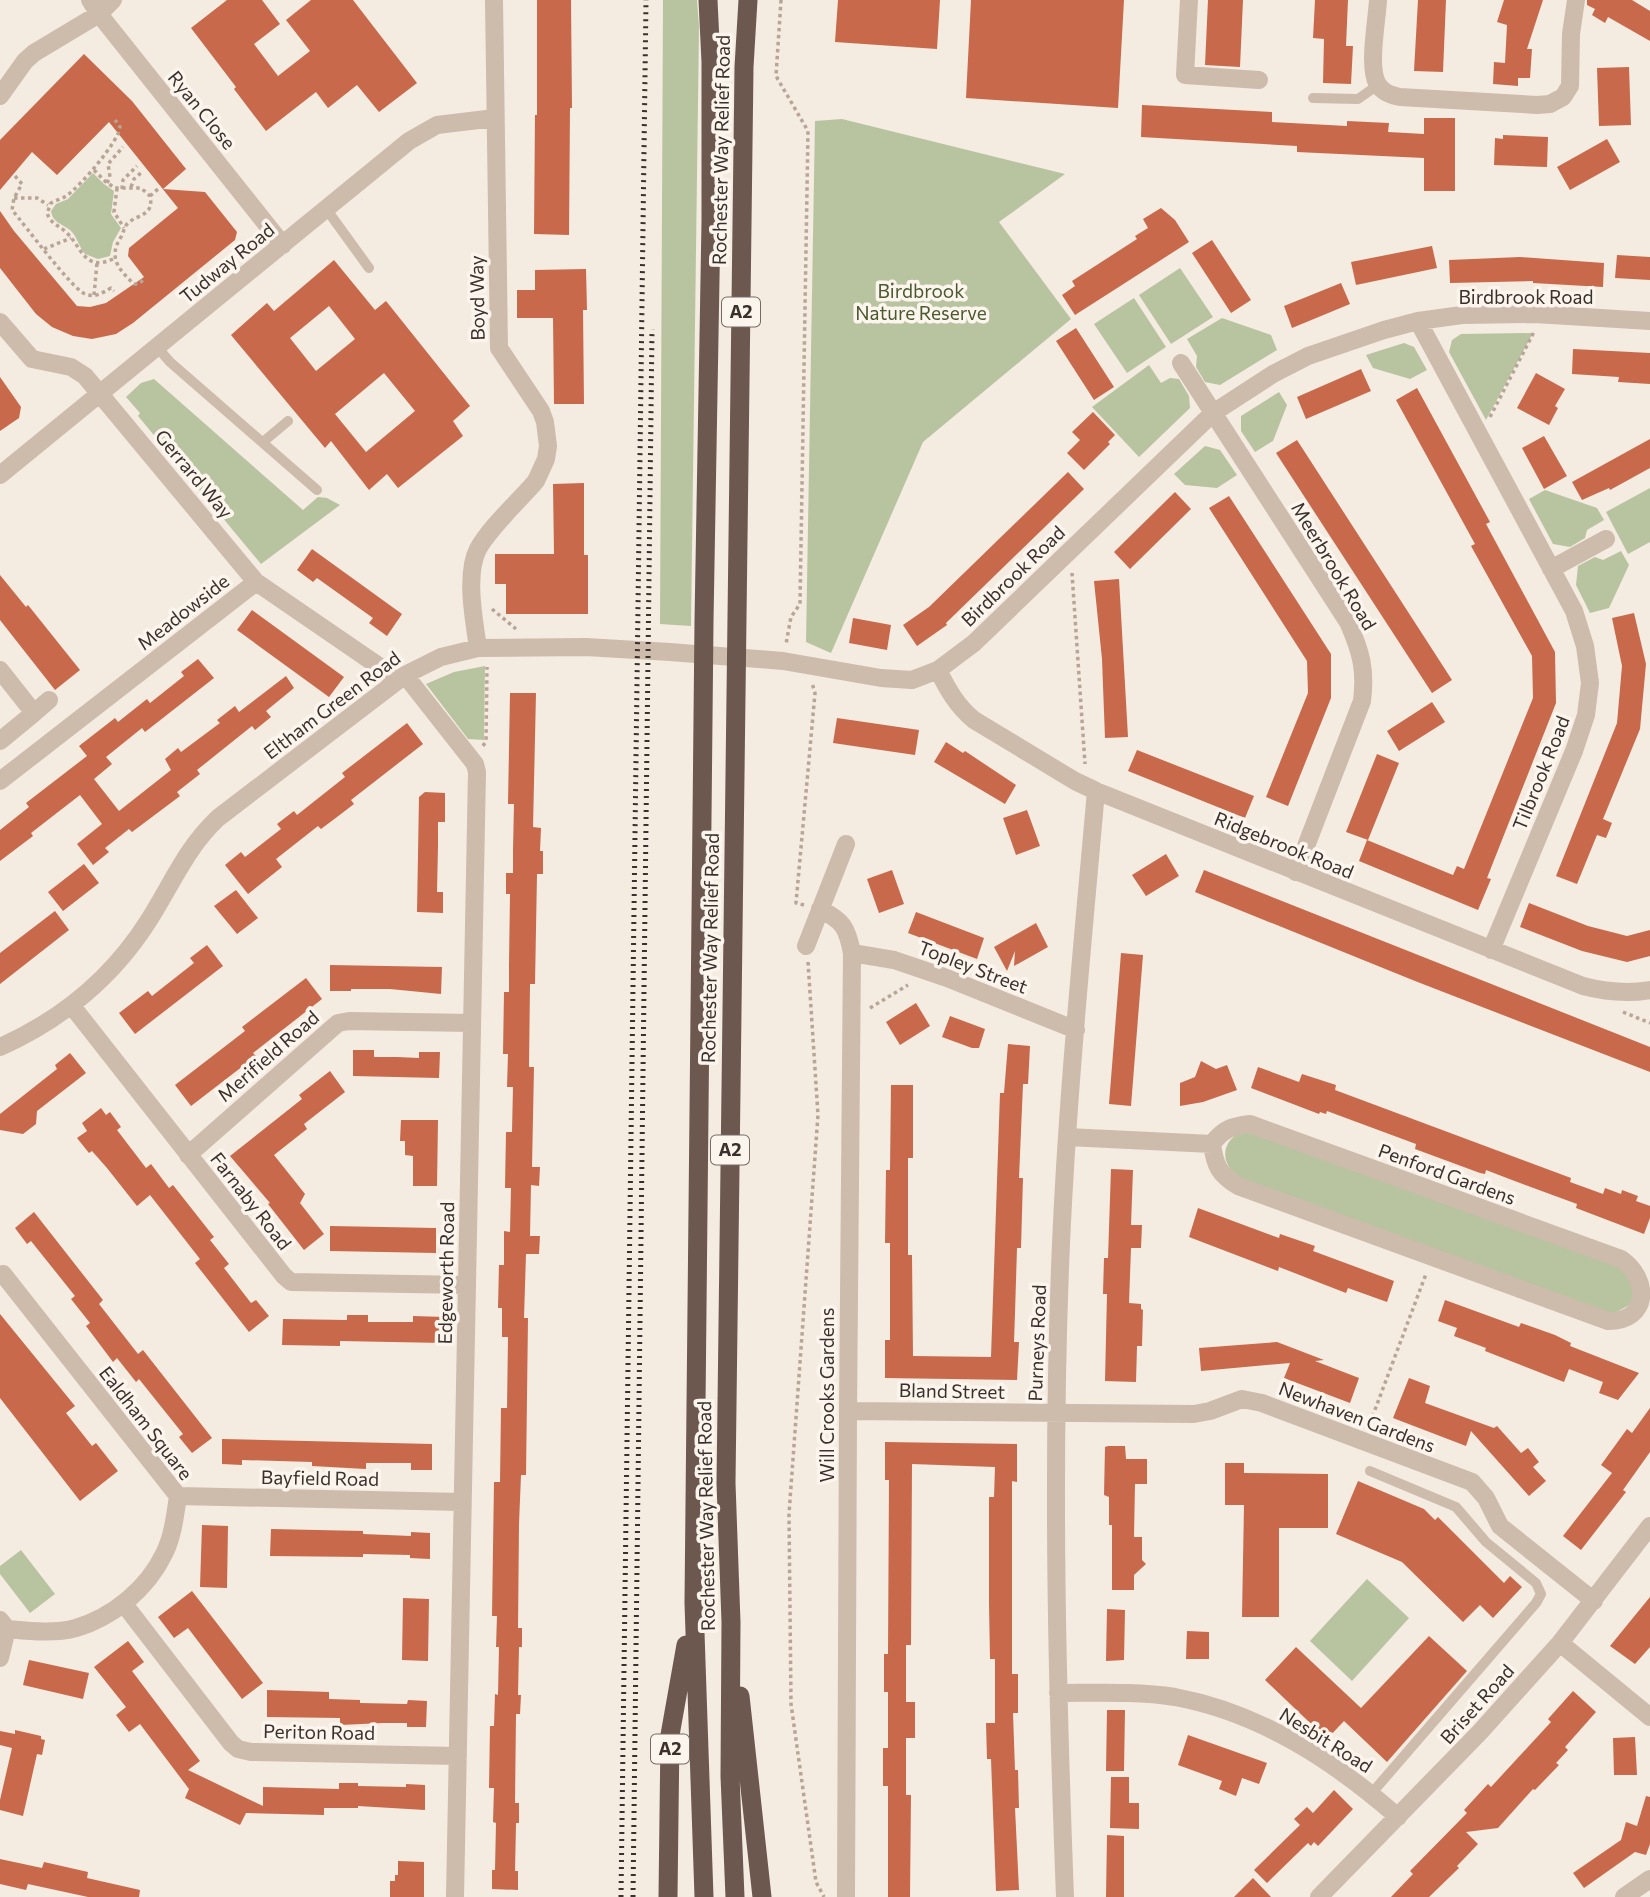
<svg xmlns="http://www.w3.org/2000/svg" width="1650" height="1897" font-family="Commissioner,sans-serif">
	<style>
		.green { fill: #b8c4a0 }
		.building { fill: #c8694b; fill-rule: evenodd }
		.lines { fill: none; stroke-linecap: round; stroke-linejoin: round }
		.path { stroke: #b9a596; stroke-width: 3.5; stroke-dasharray: 3.5 3.5; stroke-linecap: butt }
		.service { stroke: #cdbbac; stroke-width: 10 }
		.minor { stroke: #cdbbac; stroke-width: 18 }
		.trunk { stroke: #6c584f; stroke-width: 19 }
		.rail { stroke: #3b302b; stroke-width: 5; stroke-dasharray: 2 5; stroke-linecap: butt }
		.labels { text-anchor: middle; stroke-width: 7; stroke-linejoin: round; paint-order: stroke }
		.shield { fill: #fbf5ee; stroke: #756b66; stroke-width: 2 }
		.shield-label { font-size: 18px; font-weight: bold; fill: #3b302b }
		.street-label { font-size: 19px; fill: #3b302b; stroke: #fbf5ee }
		.park-label { font-size: 19px; fill: #4a5a2e; stroke: #fbf5ee }
	</style>
	<rect width="100%" height="100%" fill="#f4ebe1"/>
	<!-- green -->
	<path class="green" d="M663,0H697L699,26L691,626L660,624Z
		M842,119L1065,174L999,222L1071,319L923,442L831,653L806,642L815,121Z
		M93,173L104,184L114,191L111,214L121,228L113,242L110,256L98,259L85,254C79,247 77,236 70,230C61,223 53,223 51,211L56,204L68,199Z
		M1180,268L1213,317L1171,344L1139,295Z
		M1134,298L1166,347L1127,373L1094,324Z
		M1222,318L1271,335L1277,350L1220,385L1205,382L1196,367L1197,356L1187,339Z
		M1533,333L1486,420L1449,352L1452,340L1461,334Z
		M1404,343L1414,347L1427,370L1410,379L1373,368L1366,355Z
		M1149,365L1161,383L1170,378L1179,379L1189,396L1190,408L1139,457L1092,407Z
		M154,379L303,510L318,497L327,498L340,505L261,564L138,416L140,413L126,397L141,383Z
		M1279,392L1287,405L1273,441L1255,452L1241,431V416Z
		M1205,446L1220,450L1237,475L1217,488L1185,485L1174,474Z
		M1650,488V542L1628,554L1606,512Z
		M1545,490L1597,508L1604,520L1587,530L1585,538L1570,547L1553,544L1529,499Z
		M1621,551L1629,565L1609,608L1590,613L1576,585L1578,566L1595,557L1603,560Z
		M485,666L484,740L468,739L426,684L454,672Z
		M1246,1130L1621,1267L1636,1287L1631,1304L1615,1313L1606,1312L1238,1177C1218,1161 1222,1138 1246,1130Z
		M21,1550L55,1594L30,1613L0,1574V1566Z
		M1367,1579L1409,1618L1352,1681L1310,1641Z"/>
	<!-- building -->
	<path class="building" d="M227,0H262L280,24L254,44L278,76L310,51L286,20L311,0H353L417,83L379,112L357,85L328,108L316,92L266,131L234,89L236,87L191,28Z
		M537,0H571L572,108H570L569,235L534,234L535,115H537Z
		M838,0H940L937,49L835,42Z
		M971,0H1124L1118,108L966,98Z
		M1208,0H1243L1240,67L1205,65Z
		M1315,0H1348L1346,46H1353L1351,84L1323,83L1324,39L1313,38Z
		M1418,0H1446L1443,72L1414,71Z
		M1504,0H1543L1527,49H1532L1530,78H1518V86L1493,84L1494,62L1505,63L1507,25L1497,22Z
		M1587,0H1632L1650,11V41L1608,17L1605,23L1592,15L1595,9L1587,5Z
		M84,54L132,101L186,169L163,189L205,192L237,232L235,240L133,323L116,334L92,339L73,336L52,327L36,314L0,268V211L14,231L77,306L90,307L106,303L144,277L128,256L129,248L178,208L109,122L57,175L32,152L0,190V140Z
		M1629,67L1631,125L1599,126L1597,68Z
		M1142,105L1272,112V122L1347,126V121L1389,123L1388,132L1424,134V118H1455V191H1424V158L1297,152V146L1141,137Z
		M1503,135L1548,137L1547,167L1494,165L1495,138L1503,139Z
		M1607,139L1620,162L1570,190L1557,167Z
		M1161,208L1175,220L1189,242L1075,315L1062,295L1075,286L1072,281L1137,239L1135,236L1148,228L1143,219Z
		M1212,240L1251,300L1231,313L1192,253Z
		M1432,246L1437,268L1356,285L1351,262Z
		M1617,255L1650,257V280L1615,278Z
		M1520,257L1604,263L1603,287L1533,283V281L1450,283L1449,260Z
		M334,260L375,310L386,301L470,406L453,421L463,436L398,488L387,474L369,490L331,441L325,448L231,335L267,303L274,311ZM329,306L355,339L316,371L290,338ZM384,373L415,411L366,452L335,414Z
		M586,269L587,310H583L584,404H554L553,318H517V290H535V270Z
		M1341,283L1350,304L1292,328L1284,306Z
		M1076,328L1114,387L1094,400L1056,341Z
		M1573,349L1650,353V384L1618,382L1619,377L1572,374Z
		M1361,369L1371,391L1306,419L1297,397Z
		M1536,373L1565,389L1555,406L1558,408L1549,425L1517,408Z
		M0,377L21,407L19,418L0,431Z
		M1417,388L1490,522L1486,524L1555,652L1556,703L1487,878L1491,879L1478,910L1359,861L1367,840L1453,875L1457,866L1464,869L1533,698L1532,656L1471,546L1475,544L1396,400Z
		M1093,412L1115,435L1108,442L1110,444L1084,470L1067,453L1080,440L1072,432Z
		M1544,436L1567,476L1544,489L1522,448Z
		M1650,439V468L1610,490L1609,488L1582,500L1572,482Z
		M1297,440L1452,680L1432,693L1276,453Z
		M1068,472L1084,489L946,623L947,625L917,646L903,625L929,607Z
		M584,483V555H588V614H506V584H495V554H554L553,484Z
		M1175,492L1191,509L1130,569L1114,552Z
		M1229,496L1331,654V698L1288,806L1266,797L1308,693L1307,661L1209,508Z
		M312,549L402,614L387,636L369,623L373,618L317,578L313,582L297,570Z
		M0,575L26,607L28,605L80,670L55,690L0,620Z
		M1119,579L1128,737L1105,738L1102,659L1094,581Z
		M252,610L344,677L329,697L237,630Z
		M1634,613L1646,664L1640,729L1603,819L1612,823L1606,838L1597,835L1577,884L1556,876L1617,723L1622,666L1612,618Z
		M853,618L891,625L887,650L849,643Z
		M198,659L214,678L145,732L142,728L106,757L112,764L94,779L119,811L171,770L165,759L178,748L181,752L220,723L217,720L235,706L239,712L286,676L294,688L266,711L271,717L255,730L252,726L197,770L200,774L177,792L180,796L132,832L129,829L105,848L109,852L93,865L77,844L102,824L80,795L31,833L33,836L0,861V830L29,807L26,803L87,756L79,746L115,718L118,722L147,699L150,703L184,676L181,672Z
		M510,693H536L533,827L541,828L540,851H543V874H537L535,984H530L529,1067H534L532,1167H540L539,1186L531,1185L530,1236H540L539,1254H526L524,1318H528L526,1475H521L519,1524L518,1628H522V1647H519L518,1695H521L520,1714H516L515,1803H519V1823H516L515,1871H518V1890L492,1889V1870H495L496,1823L493,1822L494,1788H489L490,1726H494L495,1694L498,1695L499,1647H496L497,1616H492L494,1482H500L501,1408H507L508,1337H502V1308H498L499,1265H504V1231L510,1232L511,1188H505L506,1132H512L513,1087H507L508,1054H503L504,992H509V964L510,894H506V873H513V850L514,804H508Z
		M1432,702L1445,722L1399,751L1387,731Z
		M837,718L919,730L915,755L833,743Z
		M407,723L423,744L351,800L354,804L337,817L321,829L318,826L276,859L282,867L248,894L225,865L241,852L245,857L281,829L277,824L294,811L297,815L345,777L342,773Z
		M946,742L963,753L965,751L1016,785L1005,804L934,762Z
		M1137,750L1254,796L1245,818L1128,771Z
		M1377,754L1399,763L1368,840L1346,832Z
		M425,792L445,793V822H438V846L437,892H443V913L417,912L419,797Z
		M1027,810L1040,846L1016,855L1003,818Z
		M1166,854L1179,876L1146,896L1132,875Z
		M84,864L99,883L63,911L48,892Z
		M892,870L904,904L879,913L867,879Z
		M1204,870L1650,1047V1072L1415,981L1195,892Z
		M236,890L258,918L237,934L214,906Z
		M1529,903L1588,926L1627,936L1650,930V956L1627,962L1582,951L1520,927Z
		M55,911L69,930L0,984V953Z
		M916,912L984,938L977,959L908,933Z
		M1036,923L1048,947L1014,966L1015,951L1007,971L994,947Z
		M207,945L223,966L135,1034L119,1013L148,991L152,996L194,963L190,958Z
		M1121,953L1143,955L1131,1106L1109,1104Z
		M330,965L442,967L441,994L390,989H351V991H330Z
		M306,978L322,999L253,1053L256,1056L191,1106L175,1085L245,1031L242,1027Z
		M916,1003L930,1026L900,1045L886,1022Z
		M950,1016L985,1029L979,1048H972L942,1037Z
		M1008,1044L1030,1046L1028,1084H1023L1019,1178H1023L1021,1248H1017L1015,1313L1014,1342H1019L1017,1380L885,1378V1340H890V1243H885L886,1170H890L891,1085H913V1158H908V1255H912L913,1356L991,1357L1000,1093H1004Z
		M353,1050H374V1057H397L419,1058V1052H440L439,1078L353,1076Z
		M70,1053L86,1073L37,1111L36,1124L23,1134L0,1130V1114L57,1069L55,1065Z
		M1201,1061L1216,1069L1227,1065L1237,1090L1203,1102L1180,1106V1083L1195,1077Z
		M1258,1067L1299,1082L1302,1074L1336,1085L1335,1090L1571,1178L1570,1182L1603,1194L1605,1188L1621,1194L1622,1190L1638,1196L1636,1201L1650,1206V1218L1644,1234L1576,1208L1577,1204L1512,1180L1486,1170L1485,1174L1480,1173L1415,1149L1416,1144L1327,1111L1326,1114L1320,1112L1319,1114L1251,1088Z
		M330,1071L345,1092L304,1124L307,1129L274,1155L305,1194L300,1203L324,1234L304,1250L268,1204L270,1203L230,1156L302,1099L299,1095Z
		M101,1108L106,1115L110,1112L121,1127L117,1130L146,1168L151,1164L169,1188L173,1185L214,1237L210,1240L229,1264L224,1268L251,1303L256,1300L269,1316L249,1332L195,1263L200,1259L150,1195L137,1206L107,1168L92,1151L89,1153L77,1138L87,1131L82,1123Z
		M401,1120H438L437,1186H413V1156L405,1155V1141H400Z
		M1111,1169L1133,1170L1131,1225H1142L1141,1248H1131L1129,1303L1141,1304V1309L1143,1310L1142,1346H1137L1136,1382L1105,1381L1107,1294H1103L1104,1258H1108Z
		M1198,1208L1279,1238L1280,1234L1315,1246L1313,1251L1394,1281L1387,1302L1348,1288L1346,1293L1279,1267L1278,1271L1189,1237Z
		M34,1212L103,1300L99,1304L138,1354L143,1350L212,1438L192,1453L179,1437L183,1434L139,1379L136,1382L117,1358L113,1362L86,1326L90,1323L71,1299L75,1296L31,1241L27,1244L15,1228Z
		M330,1226L436,1228V1253L330,1251Z
		M1445,1300L1519,1327L1521,1323L1555,1335L1571,1343L1570,1346L1639,1373L1618,1400L1599,1393L1603,1382L1569,1369L1564,1382L1485,1351L1486,1348L1454,1336L1457,1328L1438,1321Z
		M0,1314L75,1406L66,1413L92,1446L96,1443L118,1471L80,1501L0,1398Z
		M347,1315H368V1322H413V1316L445,1317L444,1343L340,1341V1346L282,1345L283,1319L347,1320Z
		M1277,1342L1324,1360L1315,1361L1359,1378L1350,1403L1284,1378L1290,1363L1201,1371L1199,1348Z
		M1409,1378L1430,1386L1425,1403L1494,1428L1497,1426L1521,1453L1528,1448L1539,1462L1533,1467L1546,1481L1529,1496L1471,1431L1466,1446L1393,1418Z
		M1650,1408V1452L1623,1490L1626,1492L1581,1550L1563,1536L1612,1473L1601,1465L1627,1429L1632,1433Z
		M222,1439L432,1444V1470H411V1463H366V1469L312,1466V1462L242,1460V1465L222,1464Z
		M885,1442L1017,1444V1482L1012,1481V1674H1018V1713H1013L1015,1770H1018L1019,1808H1015L1019,1890L996,1891L991,1759H987L986,1723H995V1659H990L989,1604V1497H994L995,1467L912,1464L911,1645H906V1702H915V1738H906V1795H911L910,1897H888V1786H883V1748H888V1692H884V1654H888L889,1480H885Z
		M1108,1446H1125L1126,1459H1147V1484H1135L1134,1537H1142V1560L1146,1564L1134,1575V1590H1112V1525H1109V1497L1104,1495L1105,1447Z
		M1225,1463H1244V1473L1328,1474V1528H1279V1617H1242L1244,1505H1225Z
		M1358,1481L1424,1509L1435,1520L1438,1517L1504,1583L1510,1576L1522,1587L1493,1618L1480,1605L1463,1622L1402,1562L1336,1534Z
		M202,1525L228,1526L227,1588L200,1587Z
		M271,1529L363,1531V1534L411,1536V1532L430,1533V1559L410,1558V1555L363,1554V1557L270,1556Z
		M192,1591L263,1683L242,1699L188,1628L174,1638L158,1617Z
		M1650,1597V1647L1635,1664L1610,1646Z
		M403,1598L429,1599L428,1661L402,1660Z
		M1107,1609L1125,1610L1124,1660L1106,1661Z
		M1187,1631L1209,1632V1659H1186Z
		M1429,1636L1467,1671L1387,1762L1344,1721L1327,1739L1265,1680L1296,1647L1361,1708Z
		M128,1641L144,1662L132,1671L200,1761L188,1770L263,1806V1787L339,1789V1783H358V1786L406,1787V1784L425,1785V1810L358,1806V1808H324V1815L246,1813L240,1825L185,1798L189,1789L140,1724L129,1732L116,1715L126,1707L94,1667Z
		M29,1660L89,1673L83,1699L23,1685Z
		M267,1690L329,1692V1699L360,1700V1703L407,1704L408,1700L427,1701L426,1727H407V1723H383L340,1725V1718L267,1717Z
		M1573,1691L1596,1712L1565,1747L1568,1750L1556,1763L1559,1765L1535,1790L1533,1789L1498,1828L1466,1832L1478,1844L1457,1866L1459,1868L1429,1897H1391L1413,1874L1410,1871L1467,1813L1464,1810L1488,1784L1491,1787L1551,1722L1548,1719Z
		M1107,1710H1125L1124,1771H1106Z
		M15,1730L41,1736V1739L45,1740L42,1755L37,1754L23,1816L0,1810V1800L12,1748L0,1745V1731L15,1734Z
		M1188,1735L1267,1763L1259,1784L1242,1778L1236,1796L1219,1789L1222,1781L1178,1765Z
		M1635,1737L1637,1775H1614L1613,1738Z
		M1111,1777H1129V1803H1139V1829L1110,1828Z
		M1334,1790L1353,1809L1318,1846L1314,1842L1311,1846L1308,1843L1267,1883L1254,1870L1300,1825L1294,1819L1307,1807L1313,1813Z
		M1646,1796L1650,1797V1844L1646,1855L1635,1852L1584,1888L1573,1873L1621,1840L1626,1822L1637,1826Z
		M1107,1835L1124,1836V1897H1106Z
		M0,1859L42,1868L44,1862L88,1872L87,1878L140,1890L139,1897H88L28,1884L26,1890L0,1884Z
		M398,1861L424,1862V1897H390V1881H395V1875H398Z
		M1253,1878L1271,1897H1234Z"/>
	<g class="lines">
		<!-- path -->
		<path class="path" d="M781,0L776,76L808,131L800,604L791,617L786,644
			M94,170L106,182L115,188H141L150,196C154,215 140,214 129,222C124,226 124,232 121,237C108,257 118,269 134,284H139L145,278
			M15,176L22,184L14,198L12,210C25,225 71,288 85,294C95,298 102,293 111,288L114,291
			M107,183L110,177L108,164L123,147
			M131,187L134,179L142,172
			M117,188L114,212L124,228
			M122,189L123,180L137,166
			M150,196L158,189
			M14,198H37L48,205
			M44,249L71,238
			M113,259C84,272 82,247 66,232C58,225 51,224 47,213L51,203C56,200 62,199 66,196C80,187 119,141 120,127L115,120
			M94,295L97,263
			M1490,417L1535,330
			M1072,573L1085,764
			M492,609L516,629
			M483,746L486,741L487,667
			M804,905L796,903L815,693L812,683
			M808,962L818,1115L789,1514L791,1704L816,1882L824,1897
			M870,1008L908,985
			M1623,1012L1650,1023
			M1370,1423L1426,1274"/>
		<!-- service -->
		<path class="service" d="M1313,98L1358,99L1378,85
			M327,210L369,268
			M157,347L170,362L317,490
			M263,442L288,421
			M1370,1471L1456,1507L1486,1542L1536,1583L1541,1594L1536,1603L1371,1794"/>
		<!-- minor -->
		<path class="minor" d="M90,0L99,14L283,245
			M1189,0L1185,75L1259,80
			M1378,0C1377,20 1368,66 1377,83C1382,92 1390,95 1400,97L1537,105L1550,104L1563,97L1570,86L1571,34L1576,0
			M0,96L25,61L34,53L99,14L113,0
			M1418,321L1574,611L1585,646L1590,683L1586,715L1574,751L1491,950
			M0,322L32,359L71,367L85,376L256,582
			M1181,363L1348,622C1361,652 1366,669 1362,701L1296,872
			M0,475L409,141L437,125L495,118
			M1551,569L1606,539
			M478,648C474,620 465,574 478,549C490,527 519,501 536,481L546,459L548,446L545,422L541,411L499,348L494,0
			M0,670L34,713L49,700
			M938,670C948,690 957,706 974,720L1075,781L1096,791L1583,986C1606,992 1627,994 1650,990
			M405,675L475,764L477,772L455,1897
			M0,741L34,713
			M0,781L256,582L383,669L396,682
			M820,909C843,921 847,927 852,953L848,1411L846,1897
			M806,946L846,844
			M852,953L894,960L947,978L1076,1030
			M72,1006L284,1276L291,1282L467,1285
			M0,1047C61,1020 113,977 149,920C172,884 186,848 218,818L405,675L441,657L478,648L586,647L670,652L783,661L881,678L912,680L938,670L974,643L1213,413L1273,374L1308,356L1384,330L1418,321L1462,315L1535,314L1650,321
			M1250,1124L1621,1259C1650,1279 1650,1321 1608,1321L1238,1186C1219,1174 1215,1166 1212,1144C1223,1129 1232,1126 1250,1124Z
			M1067,1137L1212,1144
			M188,1155L338,1023L349,1021L472,1023
			M0,1276L3,1274L178,1496C175,1516 173,1536 164,1554C147,1589 113,1617 76,1628C54,1634 29,1631 7,1629L0,1620
			M848,1411L1194,1414L1210,1411L1242,1399L1262,1403L1472,1482L1486,1498L1500,1526L1594,1601
			M178,1496L462,1502
			M124,1604L231,1743L238,1749L251,1752L458,1756
			M1560,1643L1650,1717
			M0,1658L7,1629
			M1058,1693C1096,1693 1137,1691 1175,1697C1261,1713 1334,1761 1398,1817
			M1065,1897C1057,1687 1052,1478 1060,1268C1066,1109 1082,950 1096,791
			M1319,1897L1480,1732L1560,1643L1650,1526
			M1624,1897L1650,1879"/>
		<!-- trunk -->
		<path class="trunk" d="M740,1696L762,1897
			M668,1897L670,1735L686,1645
			M704,1897L694,1603L704,621L711,222V62L708,0
			M735,1897L730,1776L731,1622L726,1483L744,67L748,0"/>
		<!-- rail -->
		<path class="rail" d="M621,1897L646,0
			M633,1897L652,329"/>
	</g>
	<g class="labels">
		<!-- shield labels -->
		<g class="shield">
			<rect x="722" y="297.5" width="38" height="29" rx="5"/>
			<rect x="711" y="1135.5" width="38" height="29" rx="5"/>
			<rect x="651" y="1734.5" width="38" height="29" rx="5"/>
		</g>
		<g class="shield-label">
			<text x="741" y="318">A2</text>
			<text x="730" y="1156">A2</text>
			<text x="670" y="1755">A2</text>
		</g>
		<!-- street labels -->
		<g class="street-label">
			<text transform="translate(202 110) rotate(51)" y="7">Ryan Close</text>
			<text transform="translate(721 150) rotate(-89)" y="7">Rochester Way Relief Road</text>
			<text transform="translate(227 263) rotate(-39)" y="7">Tudway Road</text>
			<text x="1526" y="304">Birdbrook Road</text>
			<text transform="translate(477 298) rotate(-91)" y="7">Boyd Way</text>
			<text transform="translate(194 474) rotate(50)" y="7">Gerrard Way</text>
			<text transform="translate(1334 566) rotate(59)" y="7">Meerbrook Road</text>
			<text transform="translate(1013 576) rotate(-44)" y="7">Birdbrook Road</text>
			<text transform="translate(183 612) rotate(-38)" y="7">Meadowside</text>
			<text transform="translate(332 705) rotate(-37)" y="7">Eltham Green Road</text>
			<text transform="translate(1541 773) rotate(-68)" y="7">Tilbrook Road</text>
			<text transform="translate(1284 845) rotate(22)" y="7">Ridgebrook Road</text>
			<text transform="translate(710 948) rotate(-89)" y="7">Rochester Way Relief Road</text>
			<text transform="translate(973 967) rotate(21)" y="7">Topley Street</text>
			<text transform="translate(268 1056) rotate(-41)" y="7">Merifield Road</text>
			<text transform="translate(1447 1174) rotate(20)" y="7">Penford Gardens</text>
			<text transform="translate(251 1201) rotate(52)" y="7">Farnaby Road</text>
			<text transform="translate(446 1273) rotate(-89)" y="7">Edgeworth Road</text>
			<text transform="translate(1037 1343) rotate(-88)" y="7">Purneys Road</text>
			<text transform="translate(952 1391) rotate(1)" y="7">Bland Street</text>
			<text transform="translate(827 1395) rotate(-90)" y="7">Will Crooks Gardens</text>
			<text transform="translate(1357 1417) rotate(21)" y="7">Newhaven Gardens</text>
			<text transform="translate(146 1423) rotate(52)" y="7">Ealdham Square</text>
			<text transform="translate(320 1478) rotate(1)" y="7">Bayfield Road</text>
			<text transform="translate(706 1516) rotate(-91)" y="7">Rochester Way Relief Road</text>
			<text transform="translate(1477 1704) rotate(-48)" y="7">Briset Road</text>
			<text transform="translate(319 1732) rotate(1)" y="7">Periton Road</text>
			<text transform="translate(1326 1740) rotate(32)" y="7">Nesbit Road</text>
		</g>
		<!-- park labels -->
		<g class="park-label">
			<text x="921" y="298">Birdbrook<tspan x="921" dy="22">Nature Reserve</tspan></text>
		</g>
	</g>
</svg>
